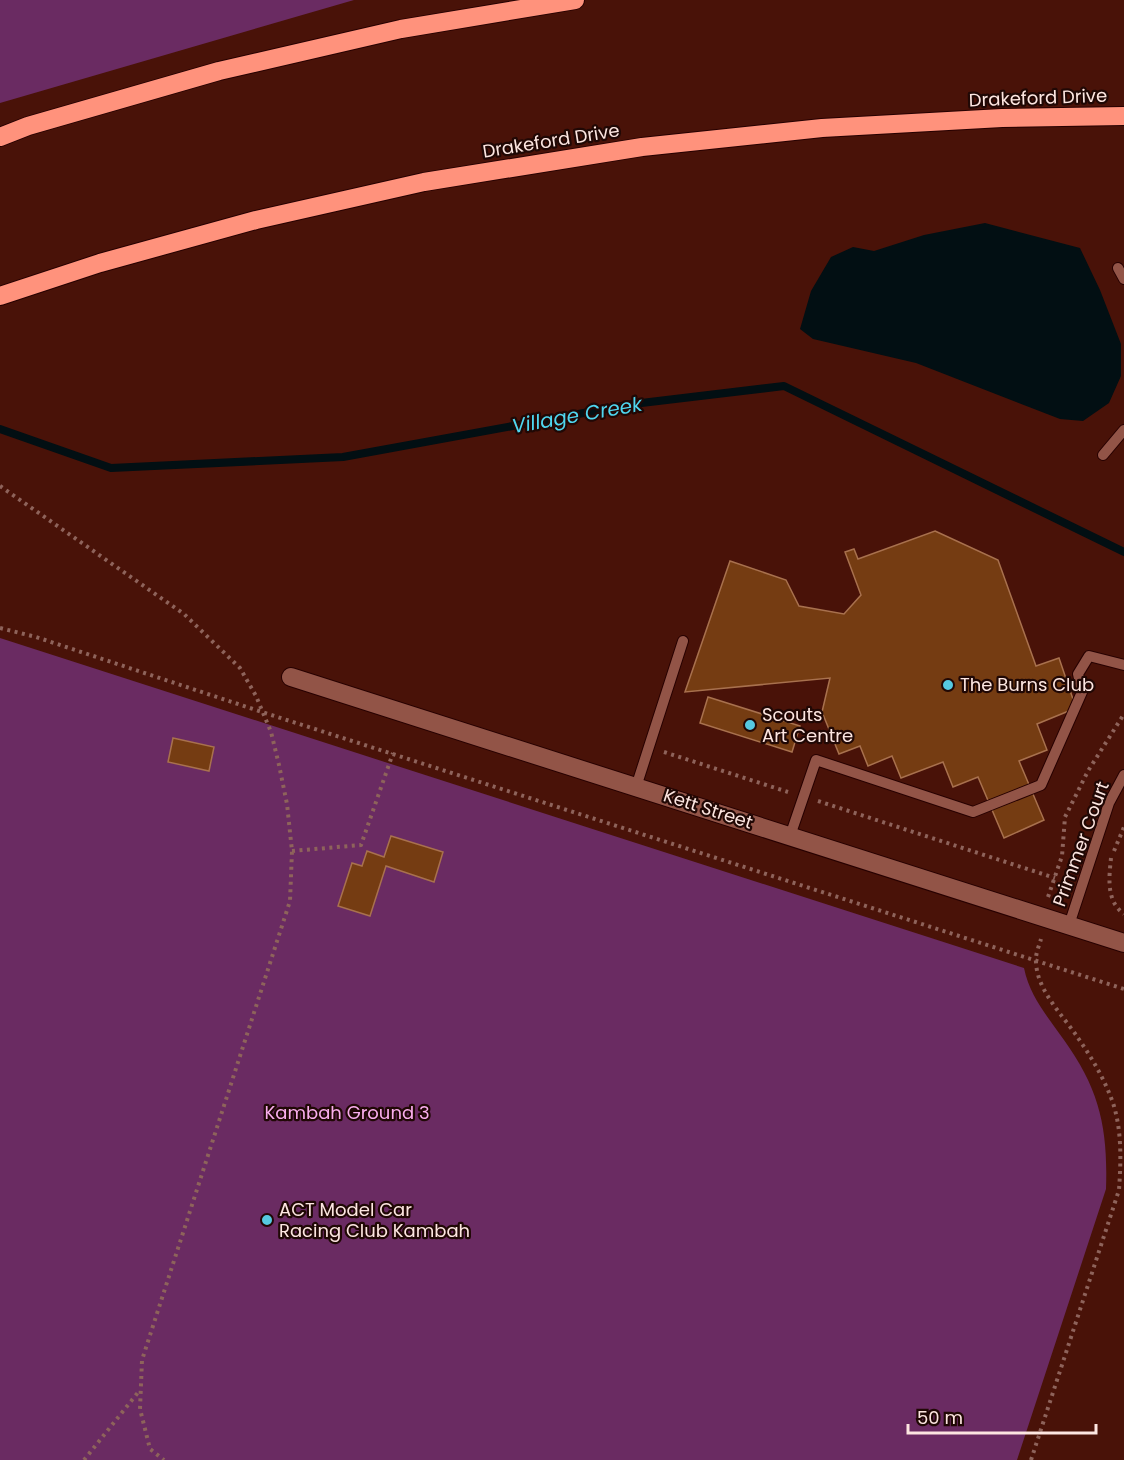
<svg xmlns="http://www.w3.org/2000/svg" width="1124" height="1460" font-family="Poppins,sans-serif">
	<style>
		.green { fill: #6a2b62 }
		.water { fill: #020f13 }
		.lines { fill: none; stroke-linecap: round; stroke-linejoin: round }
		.stream { stroke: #020f13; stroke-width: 8 }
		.building { fill: #753c12; stroke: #a8714e; stroke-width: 1.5 }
		.lane-casing { stroke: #270100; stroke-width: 12 }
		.street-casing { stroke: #270100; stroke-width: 20 }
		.highway-casing { stroke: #270100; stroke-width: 20 }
		.path { stroke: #8e635b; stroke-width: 4; stroke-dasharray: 3 4.5; stroke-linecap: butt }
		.lane { stroke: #925447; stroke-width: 10 }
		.street { stroke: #925447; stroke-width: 18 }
		.highway { stroke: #ff927c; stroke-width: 18 }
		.poi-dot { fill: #56c9e0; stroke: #200805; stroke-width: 2 }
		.labels { text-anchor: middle; stroke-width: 4.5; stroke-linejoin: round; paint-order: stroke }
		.street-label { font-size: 18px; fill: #fde6e1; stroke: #200805 }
		.poi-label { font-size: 18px; fill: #fde6e1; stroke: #200805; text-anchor: start }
		.park-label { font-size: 18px; fill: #faaeed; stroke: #200805 }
		.water-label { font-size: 20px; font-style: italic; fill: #4fd6ef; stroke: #200805 }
	</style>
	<rect width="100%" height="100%" fill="#491208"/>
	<!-- green -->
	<path class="green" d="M0,0H354L0,103Z
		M0,638L1024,968C1030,997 1048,1017 1064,1040C1100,1090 1108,1129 1106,1189L1017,1460H0Z"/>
	<!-- water -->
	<path class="water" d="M985,223L1080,248L1100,290L1121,344V376L1109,403L1083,421L1060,419L916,363L813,339L800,329L811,291L831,257L853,247L874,251L924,235Z"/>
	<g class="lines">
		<!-- stream -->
		<path class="stream" d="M0,429L111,468L343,457L633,404L784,386L1124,552"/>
	</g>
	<!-- building -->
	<path class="building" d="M935,531L998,560L1036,666L1059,658L1076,708L1037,724L1047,750L1019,761L1044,820L1004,838L978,777L953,787L943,762L901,778L892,756L868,766L860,746L839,754L822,712L830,678L685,692L730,561L786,580L799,606L844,614L861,595L845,552L854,549L858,559Z
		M708,697L800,726L792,752L700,723Z
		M173,738L214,747L209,771L168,762Z
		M391,836L443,852L434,882L386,866L370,916L338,906L352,863L362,866L367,851L384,857Z"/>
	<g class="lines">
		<defs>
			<path id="lane" d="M1118,268L1124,279
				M1103,455L1124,430
				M636,787L683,641
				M790,836L816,760L973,812L1041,785L1082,692L1078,674L1089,656L1124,665
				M1069,925L1109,803L1124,775"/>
			<path id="street" d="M291,677L1124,943"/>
			<path id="highway" d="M0,137L28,126L219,71L401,29L575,0
				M0,296L100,263L256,220L424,182L642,147L822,128L1002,118L1124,116"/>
		</defs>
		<!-- lane casing -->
		<use href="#lane" class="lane-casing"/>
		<!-- street casing -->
		<use href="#street" class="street-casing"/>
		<!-- highway casing -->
		<use href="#highway" class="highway-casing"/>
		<!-- path -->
		<path class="path" d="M0,486L184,614L240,668L256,696L271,732L279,765L287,804L292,851L290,901L142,1360L140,1409L150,1449L164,1460
			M0,628L36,637L262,712L1124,989
			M664,752L788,792
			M818,801L1055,878
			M292,851L361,845L393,753
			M1114,851L1124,827
			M1111,858C1109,878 1106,901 1124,914
			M1048,897L1062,856L1065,817L1088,771L1124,714
			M84,1460L140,1390
			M1031,1460L1119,1190C1121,1161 1122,1131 1113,1103C1105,1080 1092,1058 1078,1038C1063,1015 1037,991 1036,962C1035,955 1039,946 1041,939"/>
		<!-- lane -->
		<use href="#lane" class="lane"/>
		<!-- street -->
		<use href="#street" class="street"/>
		<!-- highway -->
		<use href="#highway" class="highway"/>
	</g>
	<!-- markers -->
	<g class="poi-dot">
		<circle cx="948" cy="685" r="6"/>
		<circle cx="750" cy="725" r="6"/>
		<circle cx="267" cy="1220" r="6"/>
	</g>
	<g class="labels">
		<!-- street labels -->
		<g class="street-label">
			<text transform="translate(1038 98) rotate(-2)" y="6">Drakeford Drive</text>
			<text transform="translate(551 141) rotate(-9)" y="6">Drakeford Drive</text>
			<text transform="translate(708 809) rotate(18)" y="6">Kett Street</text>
			<text transform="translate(1081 844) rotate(-70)" y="6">Primmer Court</text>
		</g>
		<!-- poi labels -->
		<g class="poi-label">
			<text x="960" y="691">The Burns Club</text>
			<text x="762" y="721">Scouts<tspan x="762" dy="21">Art Centre</tspan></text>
			<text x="279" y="1216">ACT Model Car<tspan x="279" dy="21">Racing Club Kambah</tspan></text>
		</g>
		<!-- park labels -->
		<g class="park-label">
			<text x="347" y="1119">Kambah Ground 3</text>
		</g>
		<!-- water labels -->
		<g class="water-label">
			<text transform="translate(577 415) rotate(-10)" y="7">Village Creek</text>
		</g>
	</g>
	<!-- scale -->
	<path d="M908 1424v9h188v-9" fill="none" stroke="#fde6e1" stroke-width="3"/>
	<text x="917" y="1424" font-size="18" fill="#fde6e1" stroke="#200805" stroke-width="4.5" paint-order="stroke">50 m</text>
</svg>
